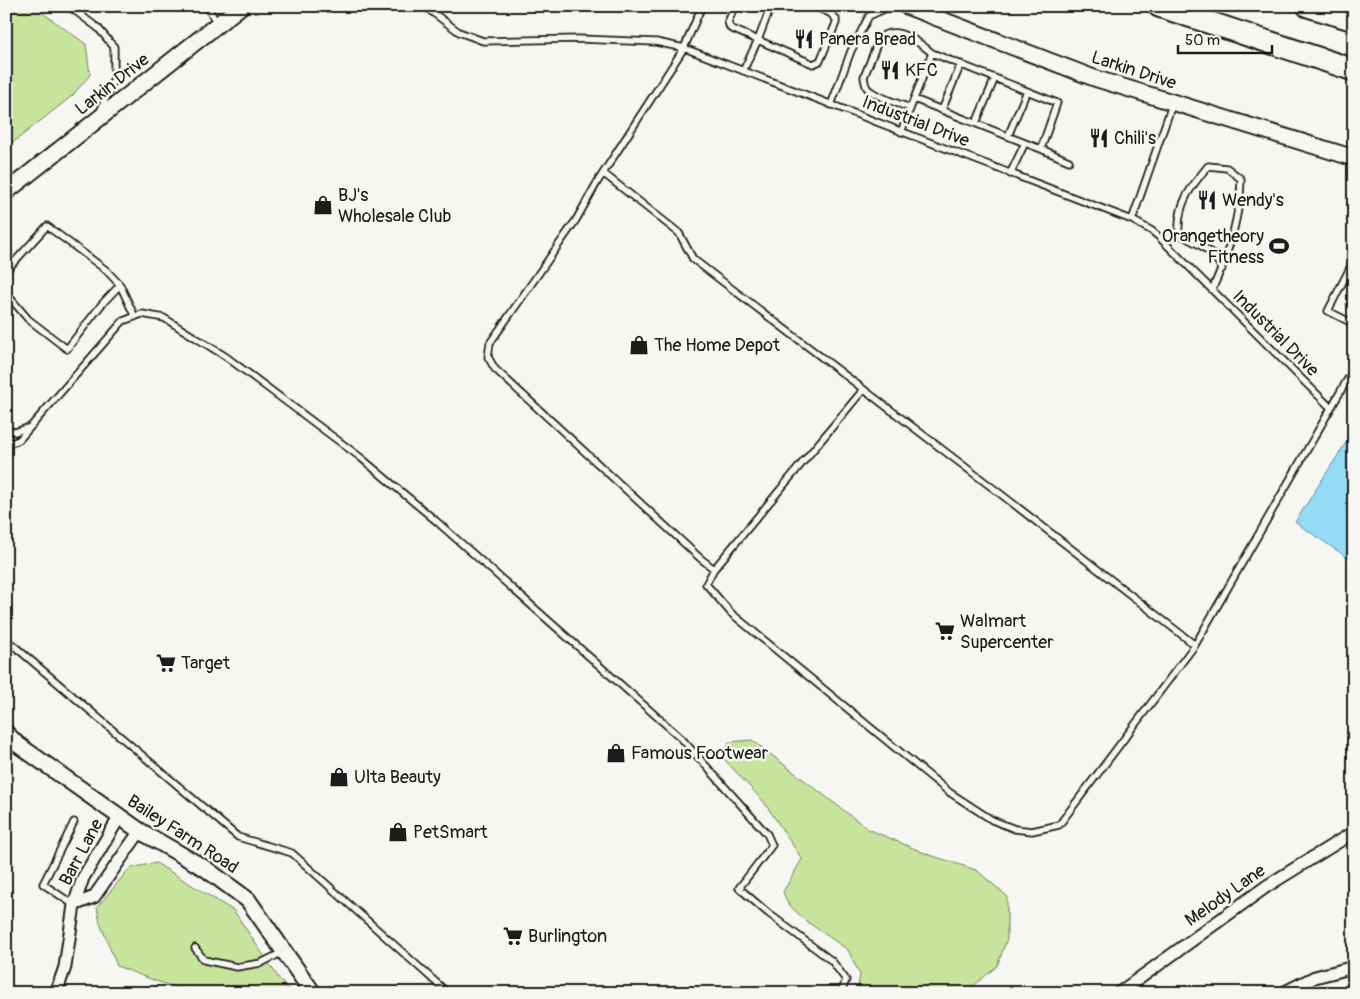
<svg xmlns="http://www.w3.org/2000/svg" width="1360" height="999" font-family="Pangolin,sans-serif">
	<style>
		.green { fill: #c6e49b; stroke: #71805c }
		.water { fill: #94dbf6; stroke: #648f9f }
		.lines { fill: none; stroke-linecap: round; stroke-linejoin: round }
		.service-casing { stroke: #1c1c1c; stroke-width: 9 }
		.minor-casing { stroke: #1c1c1c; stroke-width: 15 }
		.tertiary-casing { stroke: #1c1c1c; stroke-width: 19 }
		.motorway-casing { stroke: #1c1c1c; stroke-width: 25 }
		.service { stroke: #f6f6f2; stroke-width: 5.5 }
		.minor { stroke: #f6f6f2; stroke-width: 11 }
		.tertiary { stroke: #f6f6f2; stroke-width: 15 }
		.motorway { stroke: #f6f6f2; stroke-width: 21 }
		.labels { text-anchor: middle; stroke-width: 5; stroke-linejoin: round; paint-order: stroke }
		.poi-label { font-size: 18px; fill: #1c1c1c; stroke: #f6f6f2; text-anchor: start }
		.street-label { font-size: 18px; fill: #1c1c1c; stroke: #f6f6f2 }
	</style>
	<rect width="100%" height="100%" fill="#f6f6f2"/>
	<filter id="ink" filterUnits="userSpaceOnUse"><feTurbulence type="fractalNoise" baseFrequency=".02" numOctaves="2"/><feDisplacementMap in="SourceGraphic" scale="10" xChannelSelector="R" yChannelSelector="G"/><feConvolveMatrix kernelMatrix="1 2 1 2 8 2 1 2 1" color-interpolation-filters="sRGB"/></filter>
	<g filter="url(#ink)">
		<!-- green -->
		<path class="green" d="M6,6H33L86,44L90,75L72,96L6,148Z
			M752,740L868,829L927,854L976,870L1007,896V939L997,966L965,993H857L860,975L848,950L806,921L788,904L783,892L802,859L764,802L723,758L729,742Z
			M156,863L234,911L280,980L292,993H224L219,989C194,999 143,976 117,966L100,923L97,907L130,868Z"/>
		<!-- water -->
		<path class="water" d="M1354,430V562L1295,522Z"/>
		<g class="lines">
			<defs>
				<path id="service" d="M207,6L217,23
					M427,6L428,9L459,32L483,41L579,39L656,42L684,48L1132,220L1152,231L1159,237L1331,408
					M702,6L684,48L598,181L576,220L490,343L488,357L495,369L700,558L714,569L706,584L731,613L949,792L992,820L1015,829L1032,831L1059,825L1195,645L1354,368
					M735,6L728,22L730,28L813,64L820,61L836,23V19L830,13L813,6
					M70,7L98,28L114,47V78L100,112
					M743,71L758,40L771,6
					M914,99L1025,143
					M831,105L851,51L869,16L887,8L906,7
					M910,108C900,104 876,97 868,89C865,86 865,82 864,77L879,39C894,23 919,42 932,53
					M942,110L961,64
					M976,123L995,78
					M901,132L932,53L1057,103L1041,149L1025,143L1010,174
					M1008,136L1027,91
					M1041,149L1069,161
					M603,173L679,233L693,259L1002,495L1195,645
					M1132,220L1173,102
					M1354,260L1328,311L1354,324
					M6,271L47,226L106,270L120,285L135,317
					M1212,290C1228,255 1240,218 1241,179L1227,168L1208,166C1190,188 1177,204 1179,234L1200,245L1214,255L1222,269
					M6,293L28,319L67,349L102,304L120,285
					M6,430L15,432L30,427
					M6,445L19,440L123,321L142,314L164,318L225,356L360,457L435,520L681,738L767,834L772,845L739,888L768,913L832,961L846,980L841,993
					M714,569L863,390
					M6,639L238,837L292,853L448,993
					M74,905L43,884L74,822
					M195,948L204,960L237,967L261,963L283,952"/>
				<path id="minor" d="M74,905L94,897L140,831
					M56,993L65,967L74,905L83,878L120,816
					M1119,993L1267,886L1354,832
					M1283,993L1315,977L1354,967"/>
				<path id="tertiary" d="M906,6L1094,78L1354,158
					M6,192L241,6
					M6,733L17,744L140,831L206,869L248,900L313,993"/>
				<path id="motorway" d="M1159,6L1354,70
					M1308,6L1354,20"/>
			</defs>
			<!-- service casing -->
			<use href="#service" class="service-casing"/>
			<!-- minor casing -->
			<use href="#minor" class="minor-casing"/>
			<!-- tertiary casing -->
			<use href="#tertiary" class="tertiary-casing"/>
			<!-- motorway casing -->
			<use href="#motorway" class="motorway-casing"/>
			<!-- service -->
			<use href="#service" class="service"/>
			<!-- minor -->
			<use href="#minor" class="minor"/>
			<!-- tertiary -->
			<use href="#tertiary" class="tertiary"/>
			<!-- motorway -->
			<use href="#motorway" class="motorway"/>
		</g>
	</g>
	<!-- icons -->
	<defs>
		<symbol id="restaurant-bare" viewBox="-9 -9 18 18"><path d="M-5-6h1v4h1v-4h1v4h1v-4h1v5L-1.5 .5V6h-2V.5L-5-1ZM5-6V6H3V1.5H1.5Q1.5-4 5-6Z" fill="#1c1c1c" stroke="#f6f6f2" stroke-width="2.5" paint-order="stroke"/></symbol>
		<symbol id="shop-bare" viewBox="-9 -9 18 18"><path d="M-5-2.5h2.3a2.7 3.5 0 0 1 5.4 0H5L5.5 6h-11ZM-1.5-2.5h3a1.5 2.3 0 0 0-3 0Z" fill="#1c1c1c" stroke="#f6f6f2" stroke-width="2.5" paint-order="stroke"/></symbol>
		<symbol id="stadium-bare" viewBox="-9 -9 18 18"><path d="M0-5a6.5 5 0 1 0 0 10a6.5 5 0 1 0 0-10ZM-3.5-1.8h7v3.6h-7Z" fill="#1c1c1c" stroke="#f6f6f2" stroke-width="2.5" paint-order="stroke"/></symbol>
		<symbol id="supermarket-bare" viewBox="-9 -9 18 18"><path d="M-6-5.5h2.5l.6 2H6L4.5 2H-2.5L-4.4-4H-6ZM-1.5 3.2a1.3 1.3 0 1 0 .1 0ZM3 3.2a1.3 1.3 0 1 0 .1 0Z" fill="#1c1c1c" stroke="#f6f6f2" stroke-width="2.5" paint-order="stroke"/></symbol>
	</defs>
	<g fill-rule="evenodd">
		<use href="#restaurant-bare" x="790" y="25" width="28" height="28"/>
		<use href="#restaurant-bare" x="876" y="56" width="28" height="28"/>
		<use href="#restaurant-bare" x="1085" y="124" width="28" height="28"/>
		<use href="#restaurant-bare" x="1193" y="186" width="28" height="28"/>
		<use href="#shop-bare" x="309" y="191" width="28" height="28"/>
		<use href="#stadium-bare" x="1265" y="232" width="28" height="28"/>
		<use href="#shop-bare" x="625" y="331" width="28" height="28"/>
		<use href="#supermarket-bare" x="931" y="617" width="28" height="28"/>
		<use href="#supermarket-bare" x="152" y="649" width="28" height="28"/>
		<use href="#shop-bare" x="602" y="739" width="28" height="28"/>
		<use href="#shop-bare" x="325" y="763" width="28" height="28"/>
		<use href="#shop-bare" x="384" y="818" width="28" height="28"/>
		<use href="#supermarket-bare" x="499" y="922" width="28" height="28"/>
	</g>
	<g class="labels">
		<!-- poi labels -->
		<g class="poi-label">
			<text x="819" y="45">Panera Bread</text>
			<text x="905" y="76">KFC</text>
			<text x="1114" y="144">Chili's</text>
			<text x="338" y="201">BJ's<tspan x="338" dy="21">Wholesale Club</tspan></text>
			<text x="1222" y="206">Wendy's</text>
			<text x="1264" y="242" text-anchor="end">Orangetheory<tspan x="1264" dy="21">Fitness</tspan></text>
			<text x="654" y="351">The Home Depot</text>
			<text x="960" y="627">Walmart<tspan x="960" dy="21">Supercenter</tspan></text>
			<text x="181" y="669">Target</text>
			<text x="631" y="759">Famous Footwear</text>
			<text x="354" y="783">Ulta Beauty</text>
			<text x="413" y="838">PetSmart</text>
			<text x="528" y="942">Burlington</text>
		</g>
		<!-- street labels -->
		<g class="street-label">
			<text transform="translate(1134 70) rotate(18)" y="6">Larkin Drive</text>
			<text transform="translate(112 84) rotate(-38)" y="6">Larkin Drive</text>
			<text transform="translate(916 121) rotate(21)" y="6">Industrial Drive</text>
			<text transform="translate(1276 333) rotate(45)" y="6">Industrial Drive</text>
			<text transform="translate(183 834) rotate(33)" y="6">Bailey Farm Road</text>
			<text transform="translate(81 852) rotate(-62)" y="6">Barr Lane</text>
			<text transform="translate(1225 895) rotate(-35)" y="6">Melody Lane</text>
		</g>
	</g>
	<!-- margin -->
	<rect width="1360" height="999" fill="none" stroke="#f6f6f2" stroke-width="25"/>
	<rect x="12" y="12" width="1335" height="974" fill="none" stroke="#1c1c1c" stroke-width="2" filter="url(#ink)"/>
	<!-- scale -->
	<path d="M1178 45v8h94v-8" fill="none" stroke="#1c1c1c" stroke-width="2.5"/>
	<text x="1185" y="45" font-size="15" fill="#1c1c1c" stroke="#f6f6f2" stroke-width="4" paint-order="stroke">50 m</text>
</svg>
